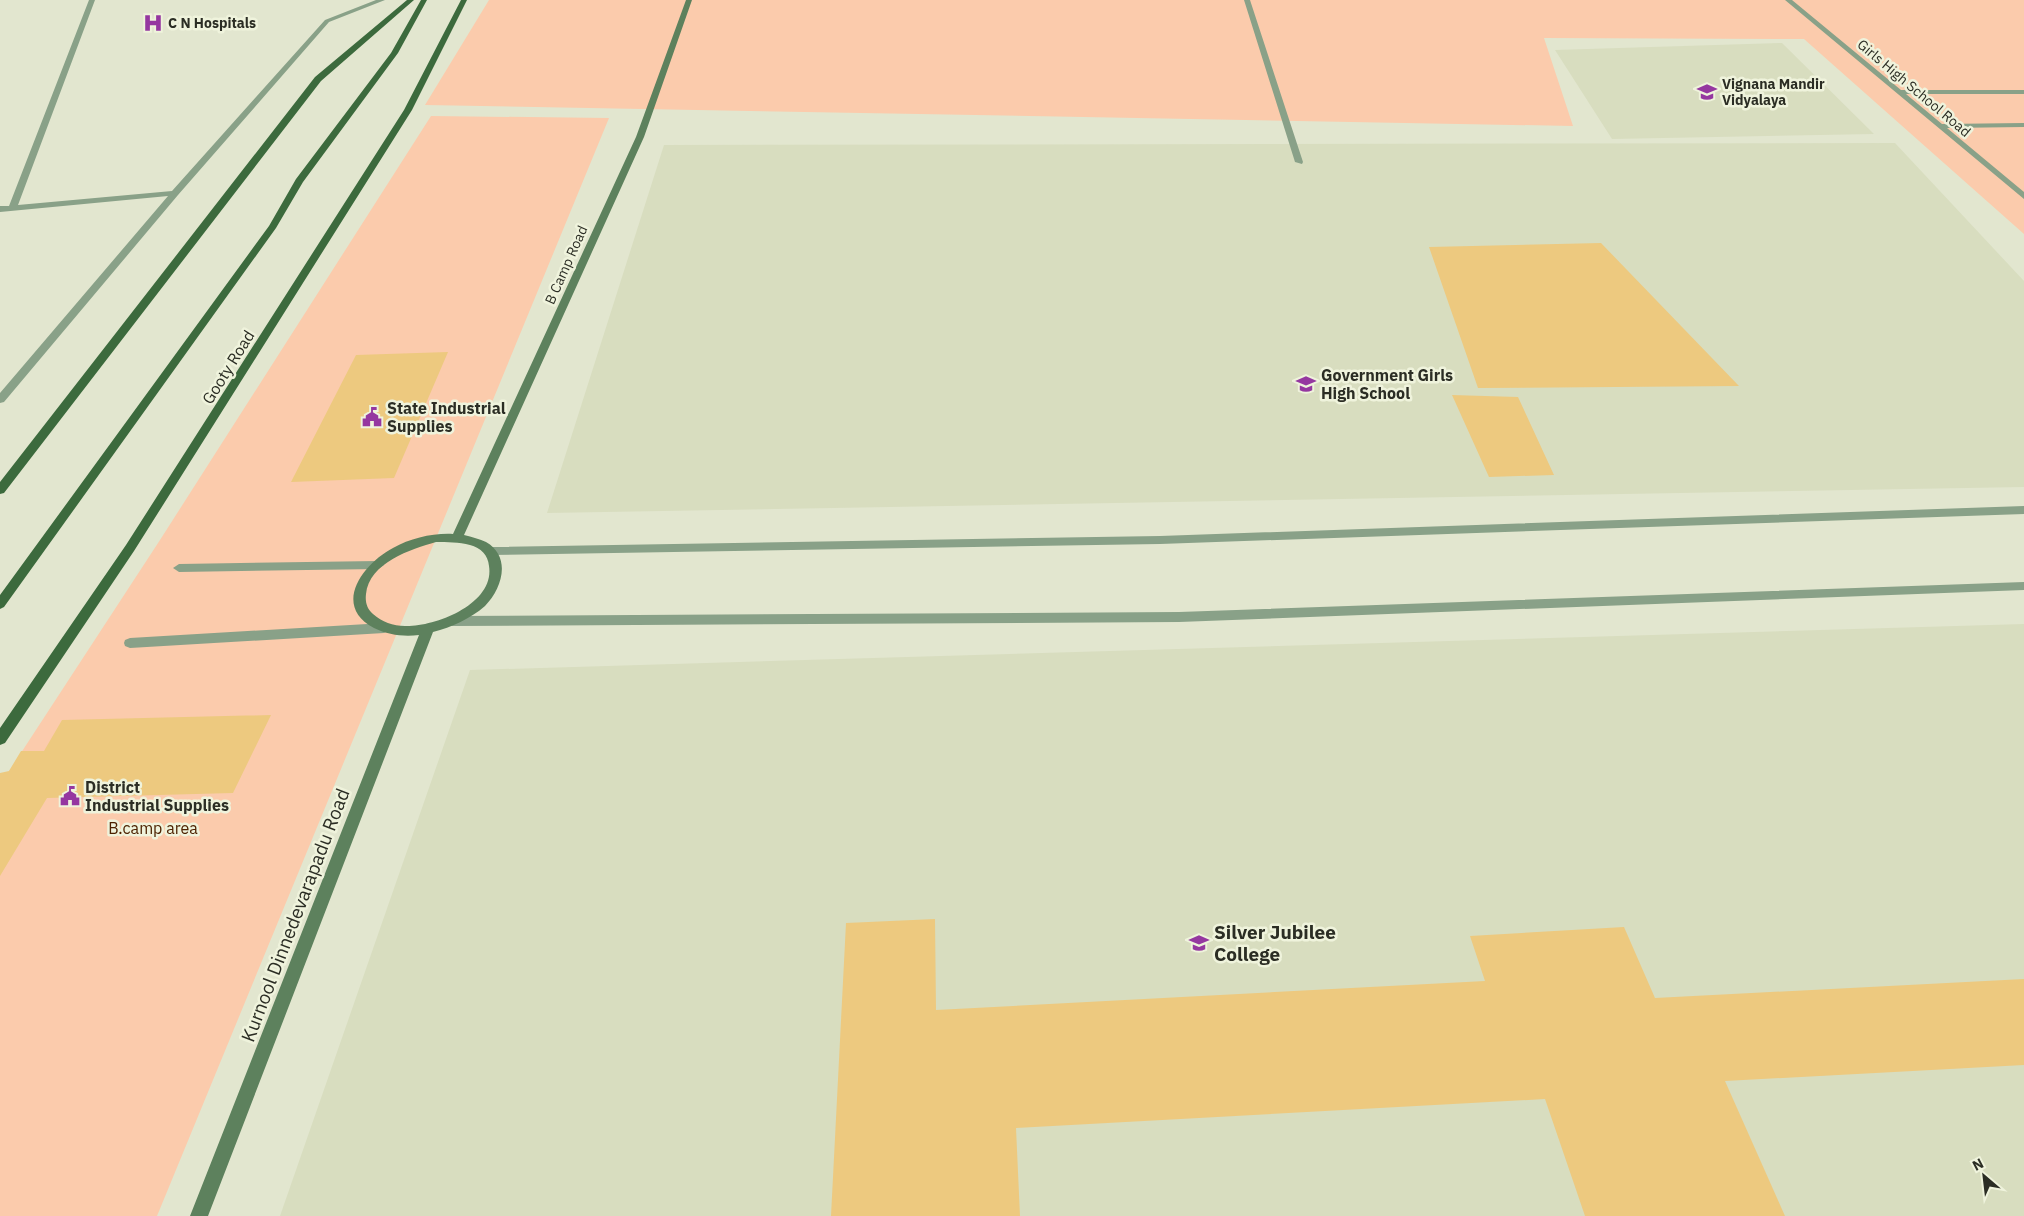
<svg xmlns="http://www.w3.org/2000/svg" width="2024" height="1216" font-family="'IBM Plex Sans',sans-serif">
	<style>
		.built { fill: #d8ddbf }
		.green { fill: #fbcbac }
		.building { fill: #edc97f }
		.lines { fill: none; stroke-linecap: round; stroke-linejoin: round }
		.street { fill: #89a188; fill-rule: evenodd }
		.secondary { fill: #5d815d; fill-rule: evenodd }
		.primary { fill: #3c6a3d; fill-rule: evenodd }
		.labels { text-anchor: middle; stroke-width: 5; stroke-linejoin: round; paint-order: stroke }
		.far-poi-label { font-size: 14px; font-weight: bold; fill: #2b2d24; stroke: #eff3dc; text-anchor: start }
		.far-street-label { font-size: 14px; fill: #2b2d24; stroke: #eff3dc }
		.street-label { font-size: 16px; fill: #2b2d24; stroke: #eff3dc }
		.poi-label { font-size: 16px; font-weight: bold; fill: #2b2d24; stroke: #eff3dc; text-anchor: start }
		.park-label { font-size: 16px; fill: #4d2200; stroke: #eff3dc }
		.near-street-label { font-size: 19px; fill: #2b2d24; stroke: #eff3dc }
		.near-poi-label { font-size: 19px; font-weight: bold; fill: #2b2d24; stroke: #eff3dc; text-anchor: start }
	</style>
	<rect width="100%" height="100%" fill="#e2e6cf"/>
	<!-- built -->
	<path class="built" d="M1782,43L1874,134L1612,139L1555,50Z
		M1895,143L2024,281V487L547,513L664,145Z
		M2024,624V1216H280L470,670Z"/>
	<!-- green -->
	<path class="green" d="M489,0H2024V234L1804,39L1544,38L1573,126L425,105Z
		M431,116L609,118L157,1216H0V785L160,540Z"/>
	<!-- building -->
	<path class="building" d="M1601,243L1739,386L1478,388L1429,247Z
		M448,352L394,478L291,482L356,355Z
		M1452,395L1518,397L1554,475L1489,477Z
		M271,715L233,793L47,798L0,876V773L9,771L21,751H44L62,720Z
		M935,919L936,1010L1485,981L1470,936L1624,927L1655,998L2024,979V1065L1725,1081L1785,1216H1585L1545,1099L1016,1128L1020,1216H831L846,923Z"/>
	<g class="lines">
		<!-- street -->
		<path class="street" d="M89,0H95L18,205L172,191L325,20L376,0H385L329,22L178,195L4,402L0,403V393L168,196L0,212V206H9Z
			M1244,0H1250L1303,162L1302,164L1295,162Z
			M1785,0H1792L1901,90H2024V94H1906L1942,124L2024,123V127L1947,128L2024,192V199Z
			M2024,506V514L1160,544L489,555L483,551L489,547L1160,536Z
			M378,561L384,565L378,569L179,572L173,568L179,564Z
			M2024,582V590L1179,622L452,626L448,624L446,621L448,618L452,616L1179,612Z
			M384,623L388,625L390,628L388,631L384,633L130,648L125,646L124,643L125,640L130,638Z"/>
		<!-- secondary -->
		<path class="secondary" d="M686,0H692L644,137L464,535C472,537 480,539 486,542C512,557 502,589 485,606C470,619 452,627 433,632L208,1216H190L419,635C404,637 388,635 374,628C331,605 364,563 393,548C411,538 433,533 453,534L636,137ZM436,542C447,542 459,542 470,545C481,548 488,555 489,566C495,604 435,627 405,626C393,626 382,622 373,614C367,609 365,602 366,594C369,563 411,549 436,542Z"/>
		<!-- primary -->
		<path class="primary" d="M407,0H414L321,81L4,493L0,494V482L315,77Z
			M421,0H427L398,53L303,182L276,228L4,607L0,609V595L269,226L296,179L391,53Z
			M461,0H467L412,110L134,551L5,743L0,745V728L126,545L404,110Z"/>
	</g>
	<!-- icons -->
	<defs>
		<symbol id="hospital-bare" viewBox="-9 -9 18 18"><path d="M-5-5h3v3.5h4V-5h3V5h-3V1.5h-4V5h-3Z" fill="#9537a0" stroke="#eff3dc" stroke-width="2.5" paint-order="stroke"/></symbol>
		<symbol id="school-bare" viewBox="-9 -9 18 18"><path d="M0-5L7-2L0 1L-7-2ZM-4 1L0 2.5L4 1V4Q0 6-4 4Z" fill="#9537a0" stroke="#eff3dc" stroke-width="2.5" paint-order="stroke"/></symbol>
		<symbol id="civic-bare" viewBox="-9 -9 18 18"><path d="M-.6-6.5H3V-4.5H.6V-3L4-1V1h2V6H-6V1h2V-1L-.6-3ZM-1.2 2.5V6h2.4V2.5Z" fill="#9537a0" stroke="#eff3dc" stroke-width="2.5" paint-order="stroke"/></symbol>
		<symbol id="university-bare" viewBox="-9 -9 18 18"><path d="M0-5L7-2L0 1L-7-2ZM-4 1L0 2.5L4 1V4Q0 6-4 4Z" fill="#9537a0" stroke="#eff3dc" stroke-width="2.5" paint-order="stroke"/></symbol>
	</defs>
	<g fill-rule="evenodd">
		<use href="#hospital-bare" x="139" y="9" width="28" height="28"/>
		<use href="#school-bare" x="1693" y="78" width="28" height="28"/>
		<use href="#school-bare" x="1292" y="370" width="28" height="28"/>
		<use href="#civic-bare" x="358" y="403" width="28" height="28"/>
		<use href="#civic-bare" x="56" y="782" width="28" height="28"/>
		<use href="#university-bare" x="1185" y="929" width="28" height="28"/>
	</g>
	<g class="labels">
		<!-- far-poi labels -->
		<g class="far-poi-label">
			<text x="168" y="28">C N Hospitals</text>
			<text x="1722" y="89">Vignana Mandir<tspan x="1722" dy="16">Vidyalaya</tspan></text>
		</g>
		<!-- far-street labels -->
		<g class="far-street-label">
			<text transform="translate(1914 88) rotate(40)" y="5">Girls High School Road</text>
			<text transform="translate(566 265) rotate(-66)" y="5">B Camp Road</text>
		</g>
		<!-- street labels -->
		<g class="street-label">
			<text transform="translate(228 367) rotate(-58)" y="6">Gooty Road</text>
		</g>
		<!-- poi labels -->
		<g class="poi-label">
			<text x="1321" y="381">Government Girls<tspan x="1321" dy="18">High School</tspan></text>
			<text x="387" y="414">State Industrial<tspan x="387" dy="18">Supplies</tspan></text>
			<text x="85" y="793">District<tspan x="85" dy="18">Industrial Supplies</tspan></text>
		</g>
		<!-- park labels -->
		<g class="park-label">
			<text x="153" y="834">B.camp area</text>
		</g>
		<!-- near-street labels -->
		<g class="near-street-label">
			<text transform="translate(295 915) rotate(-69)" y="7">Kurnool Dinnedevarapadu Road</text>
		</g>
		<!-- near-poi labels -->
		<g class="near-poi-label">
			<text x="1214" y="939">Silver Jubilee<tspan x="1214" dy="22">College</tspan></text>
		</g>
	</g>
	<!-- north arrow -->
	<g transform="translate(1984 1176) rotate(332)" stroke="#eff3dc" stroke-width="4" paint-order="stroke">
	<path d="M0-4L9 19L0 12L-9 19Z" fill="#2b2d24"/>
	<text y="-8" font-size="14" font-weight="bold" text-anchor="middle" fill="#2b2d24">N</text>
	</g>
</svg>
